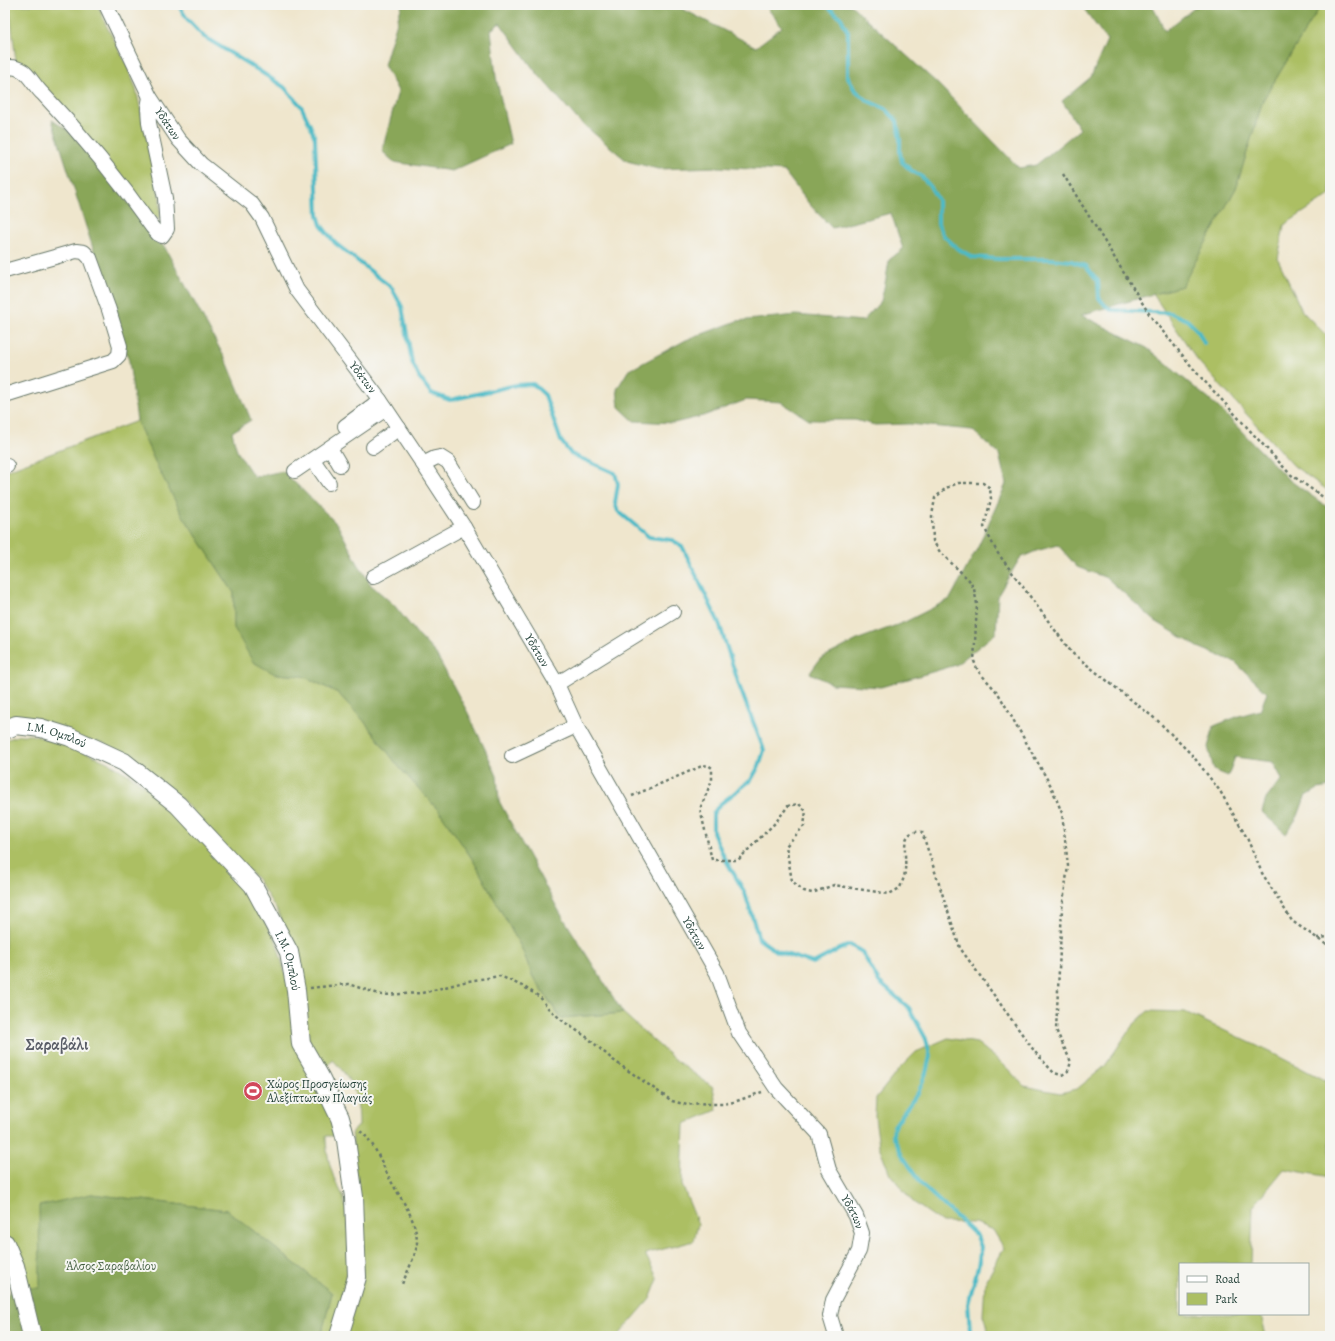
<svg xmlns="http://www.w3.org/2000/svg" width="1335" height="1341" font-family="Alegreya,serif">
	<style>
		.green { fill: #acbf63; stroke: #667e4c }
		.forest { fill: #89a659; stroke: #547246 }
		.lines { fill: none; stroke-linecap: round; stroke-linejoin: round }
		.stream { stroke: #4cbac6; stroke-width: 4 }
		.minor-casing { stroke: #68786a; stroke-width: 16 }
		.tertiary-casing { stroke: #68786a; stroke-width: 20 }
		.path { stroke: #68786a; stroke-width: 2.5; stroke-dasharray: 3 3; stroke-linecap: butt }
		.minor { stroke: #fff; stroke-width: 14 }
		.tertiary { stroke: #fff; stroke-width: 18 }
		.labels { text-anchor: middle; stroke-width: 4; stroke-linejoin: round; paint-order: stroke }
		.street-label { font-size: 12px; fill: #1f3d34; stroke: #f6f6f2 }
		.poi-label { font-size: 12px; fill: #1f3d34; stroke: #f6f6f2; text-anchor: start }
		.park-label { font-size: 12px; fill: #425e40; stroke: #f6f6f2 }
		.district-label { font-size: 16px; font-weight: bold; fill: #5a5d67; stroke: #f6f6f2 }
	</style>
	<rect width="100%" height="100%" fill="#f6f6f2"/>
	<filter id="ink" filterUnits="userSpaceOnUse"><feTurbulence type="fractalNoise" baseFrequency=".025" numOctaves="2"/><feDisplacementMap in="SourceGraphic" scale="8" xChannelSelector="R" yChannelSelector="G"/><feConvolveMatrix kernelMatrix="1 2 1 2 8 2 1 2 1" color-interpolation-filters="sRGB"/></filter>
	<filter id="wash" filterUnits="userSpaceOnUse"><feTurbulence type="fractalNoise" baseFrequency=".012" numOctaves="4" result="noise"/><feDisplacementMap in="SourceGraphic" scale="16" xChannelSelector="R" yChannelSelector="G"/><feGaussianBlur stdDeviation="0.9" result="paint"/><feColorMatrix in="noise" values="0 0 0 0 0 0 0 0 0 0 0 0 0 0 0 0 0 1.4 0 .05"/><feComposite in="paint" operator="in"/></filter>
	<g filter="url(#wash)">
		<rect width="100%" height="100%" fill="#efe6cd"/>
		<!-- green -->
		<path class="green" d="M9,5H98L106,25L127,65L136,89L160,200V218H156L77,127L16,61Z
			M1321,5H1330V195L1284,225L1278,259L1302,311L1330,339V492L1294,466L1198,361L1153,294L1182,286L1236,188L1263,100Z
			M137,421L156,464L182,514L234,593V628L275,674L303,676L338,693L364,721L399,767L440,812L473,860L522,949L533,977L560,1018L623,1013L675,1060L713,1087L717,1110L684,1124L682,1185L698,1224L694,1241L645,1254L658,1279L650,1299L618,1336H345L363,1279L352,1131L359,1126C359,1096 353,1081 333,1060L323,1071L312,1050L305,1028L292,946L278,912L257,879L182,800L144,766L103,743L5,723V471Z
			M20,735H31L69,745L107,762L131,776L156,795L240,881L276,940L315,1085L336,1127L333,1136H326C326,1150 329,1164 334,1178C337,1185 342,1192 344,1200C355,1246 345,1291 332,1336H321L332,1293L227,1210L91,1194L41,1289L29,1288L5,1236V740Z
			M1148,1011L1185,1012L1270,1052L1330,1083V1177L1284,1169L1253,1207L1251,1264H1180V1314H1261L1266,1336H990L983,1315L985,1283L1004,1248L993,1230L975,1223L942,1222L913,1202L890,1174L879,1146L875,1117L876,1098L900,1068L916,1052L948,1038L977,1043L1002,1063L1024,1086L1060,1093L1077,1089L1105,1066L1132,1026Z"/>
		<!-- forest -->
		<path class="forest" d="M402,5H675L756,47L782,27L765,5H851L939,85L1019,168L1036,165L1080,129L1062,101L1091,77L1107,40L1081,5H1152L1165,31L1198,5H1321L1263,100L1236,188L1182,286L1081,315L1147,348L1217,406L1288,479L1330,509V787L1318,789L1305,797L1298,816L1286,834L1262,812L1266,799L1282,779L1273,762L1235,757L1228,776L1214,770L1208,747L1214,726L1239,716L1260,710L1267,693L1235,662L1198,647L1155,621L1107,578L1077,567L1058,545L1036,551L1020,558L998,595L996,633L956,665L881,687L832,684L810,673L820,659L859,639L905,622L950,599L979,545L1006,484L999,454L972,430L909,424L875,425L855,420H809L781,402L746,400L703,416L674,423L634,421L619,407L617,389L628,371L686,340L737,321L796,315L863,321L881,301L886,279L889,260L903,249L891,213L832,228L810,205L784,171L717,167L658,169L627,161L578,120L535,71L500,23L491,30L496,77L511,144L452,171L394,162L382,151L398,91L384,65Z
			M52,120L66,129L105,169L137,215L153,240L164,246L228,364L251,420L232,432L237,451L254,477L283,471L337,524L357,562L371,585L394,605L418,635L436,654L468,713L485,749L497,776L499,801L521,842L559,911L623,1013L561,1018L533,977L522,949L473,860L440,812L399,767L364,721L338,693L303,676L275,674L253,662L234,628V593L182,514L156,464L137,421L129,361Z
			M91,1194L227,1210L332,1293L321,1336H5V1300L10,1291L29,1288H40L39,1206Z"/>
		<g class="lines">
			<!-- stream -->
			<path class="stream" d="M178,5L188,20L203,36L258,70L284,87L301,106L310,125L315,138L318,215L321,225L335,243L392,288L402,307L412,362L419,377L431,393L450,400L516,385L533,384L545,395L561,441L571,454L615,473L618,484L615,503L618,511L649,537L672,540L682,546L719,623L740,688L764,750L759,766L751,780L719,805L713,814V832L724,857L745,893L759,939L776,951L813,963C826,957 837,949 850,945L862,952L879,982L909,1008L926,1039L930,1056L926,1073L918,1093L894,1126L893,1135L902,1155L923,1186L977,1236L981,1247L978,1267L968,1304L970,1331L974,1336
				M826,5L841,18L848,32V77L854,89L868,101L886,109L897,121L900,139V153L902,162L912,171L921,176L930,186L938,200V224L944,236L957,248L972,257L999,259H1051L1071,261L1086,266L1098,281L1099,298L1105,305L1111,310L1171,313L1187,320L1198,331L1204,343"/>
		</g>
	</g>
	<g filter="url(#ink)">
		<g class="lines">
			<defs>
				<g id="minor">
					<path id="s1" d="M106,5L150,97L178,139L201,164L252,204L262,218L297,290L380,400L423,464L464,527L557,684L576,726L717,973L739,1033L776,1088L819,1134L829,1170L856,1216L862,1233L859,1251L833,1300L830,1316L836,1336"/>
					<path d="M5,71L9,67C14,67 18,68 23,71C30,76 36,88 43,94C83,136 119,180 152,227L158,234L162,236L167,229L165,198L149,123L148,108L150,97"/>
					<path d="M5,271L76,251L84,252L90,258L109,310L120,346L119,355L113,361L5,395"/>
					<path d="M345,426L380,400"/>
					<path d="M373,447L399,428"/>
					<path d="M330,448L340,465"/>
					<path d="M313,460L329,483"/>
					<path d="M423,464L435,458L440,457L448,462L473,503"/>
					<path d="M5,467L7,466"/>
					<path d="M295,471L386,409"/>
					<path d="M373,577L464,527"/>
					<path d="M557,684L673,612"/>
					<path d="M512,756L576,726"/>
				</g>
				<g id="tertiary">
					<path id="s2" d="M5,730L16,725L41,728L70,737L124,762L178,805L253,885L289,952L296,990L301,1044L320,1077L340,1118L346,1140L354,1197L357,1277L339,1336"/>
					<path d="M5,1243L15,1266L32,1336"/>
				</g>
			</defs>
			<!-- minor casing -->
			<use href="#minor" class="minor-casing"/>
			<!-- tertiary casing -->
			<use href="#tertiary" class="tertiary-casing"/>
			<!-- path -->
			<path class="path" d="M1063,174L1151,317L1197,373L1290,474L1330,502
				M632,796L702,766L708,765L712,768V780L700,809L712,860H738L776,822L788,806L799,804L806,811L804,826L786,846L792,881L804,891L812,893L834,885L889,894L900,888C902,882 905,876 905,870C907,854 898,829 922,832L960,948L1035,1052L1054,1073L1062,1075L1068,1071L1071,1062L1056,1030L1062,909L1068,866L1062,813L1051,786L998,693L978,671L974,661L977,604L974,589L969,580L940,552L933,541L932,516L935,498L946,488L958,483H983L990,488L991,499L984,527L997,552L1072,653L1158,721L1193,756L1220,791L1247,838L1262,873L1292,921L1330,947
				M1317,938L1330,937
				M310,988L348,984L382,995L422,993L468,981L500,976L524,987L540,997L548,1008L564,1022L588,1038L613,1060L672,1101L687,1105L700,1103L707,1104H723L734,1102L762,1092
				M360,1131C376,1143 382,1166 392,1183C403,1202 417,1220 417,1244C417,1252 406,1275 402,1284"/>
			<!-- minor -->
			<use href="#minor" class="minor"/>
			<!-- tertiary -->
			<use href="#tertiary" class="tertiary"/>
		</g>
	</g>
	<!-- icons -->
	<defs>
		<symbol id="stadium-disc" viewBox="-11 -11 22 22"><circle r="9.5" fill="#d1495b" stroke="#f6f6f2"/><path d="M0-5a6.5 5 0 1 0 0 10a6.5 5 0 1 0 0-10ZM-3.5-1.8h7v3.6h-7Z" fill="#fff"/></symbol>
	</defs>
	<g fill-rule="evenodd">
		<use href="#stadium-disc" x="242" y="1080" width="22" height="22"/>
	</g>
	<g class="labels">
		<!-- street labels -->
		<g class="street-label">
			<text dy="4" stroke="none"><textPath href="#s1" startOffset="134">Υδάτων</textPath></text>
			<text dy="4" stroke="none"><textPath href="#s1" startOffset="458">Υδάτων</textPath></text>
			<text dy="4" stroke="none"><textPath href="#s1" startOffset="782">Υδάτων</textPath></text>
			<text dy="4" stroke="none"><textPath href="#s2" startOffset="54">Ι.Μ. Ομπλού</textPath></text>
			<text dy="4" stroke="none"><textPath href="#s1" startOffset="1106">Υδάτων</textPath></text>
			<text dy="4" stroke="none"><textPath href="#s2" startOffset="390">Ι.Μ. Ομπλού</textPath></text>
			<text dy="4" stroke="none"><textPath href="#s1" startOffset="1430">Υδάτων</textPath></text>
		</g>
		<!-- poi labels -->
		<g class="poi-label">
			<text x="267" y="1088">Χώρος Προσγείωσης<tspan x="267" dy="14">Αλεξίπτωτων Πλαγιάς</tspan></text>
		</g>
		<!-- park labels -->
		<g class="park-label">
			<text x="111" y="1270">Άλσος Σαραβαλίου</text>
		</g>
		<!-- district labels -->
		<g class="district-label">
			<text x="57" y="1050">Σαραβάλι</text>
		</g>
	</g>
	<!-- margin -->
	<rect width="1335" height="1341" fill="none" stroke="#f6f6f2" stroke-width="20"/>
	<!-- legend -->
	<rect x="1179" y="1263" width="130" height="52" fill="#f6f6f2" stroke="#a0aca6"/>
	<rect x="1187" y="1276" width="20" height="6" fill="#ffffff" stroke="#a0aca6"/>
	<text x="1215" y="1283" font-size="12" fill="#1f3d34">Road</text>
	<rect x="1187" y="1293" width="20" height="12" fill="#acbf63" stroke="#a0aca6"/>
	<text x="1215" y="1303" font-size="12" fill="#1f3d34">Park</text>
</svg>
